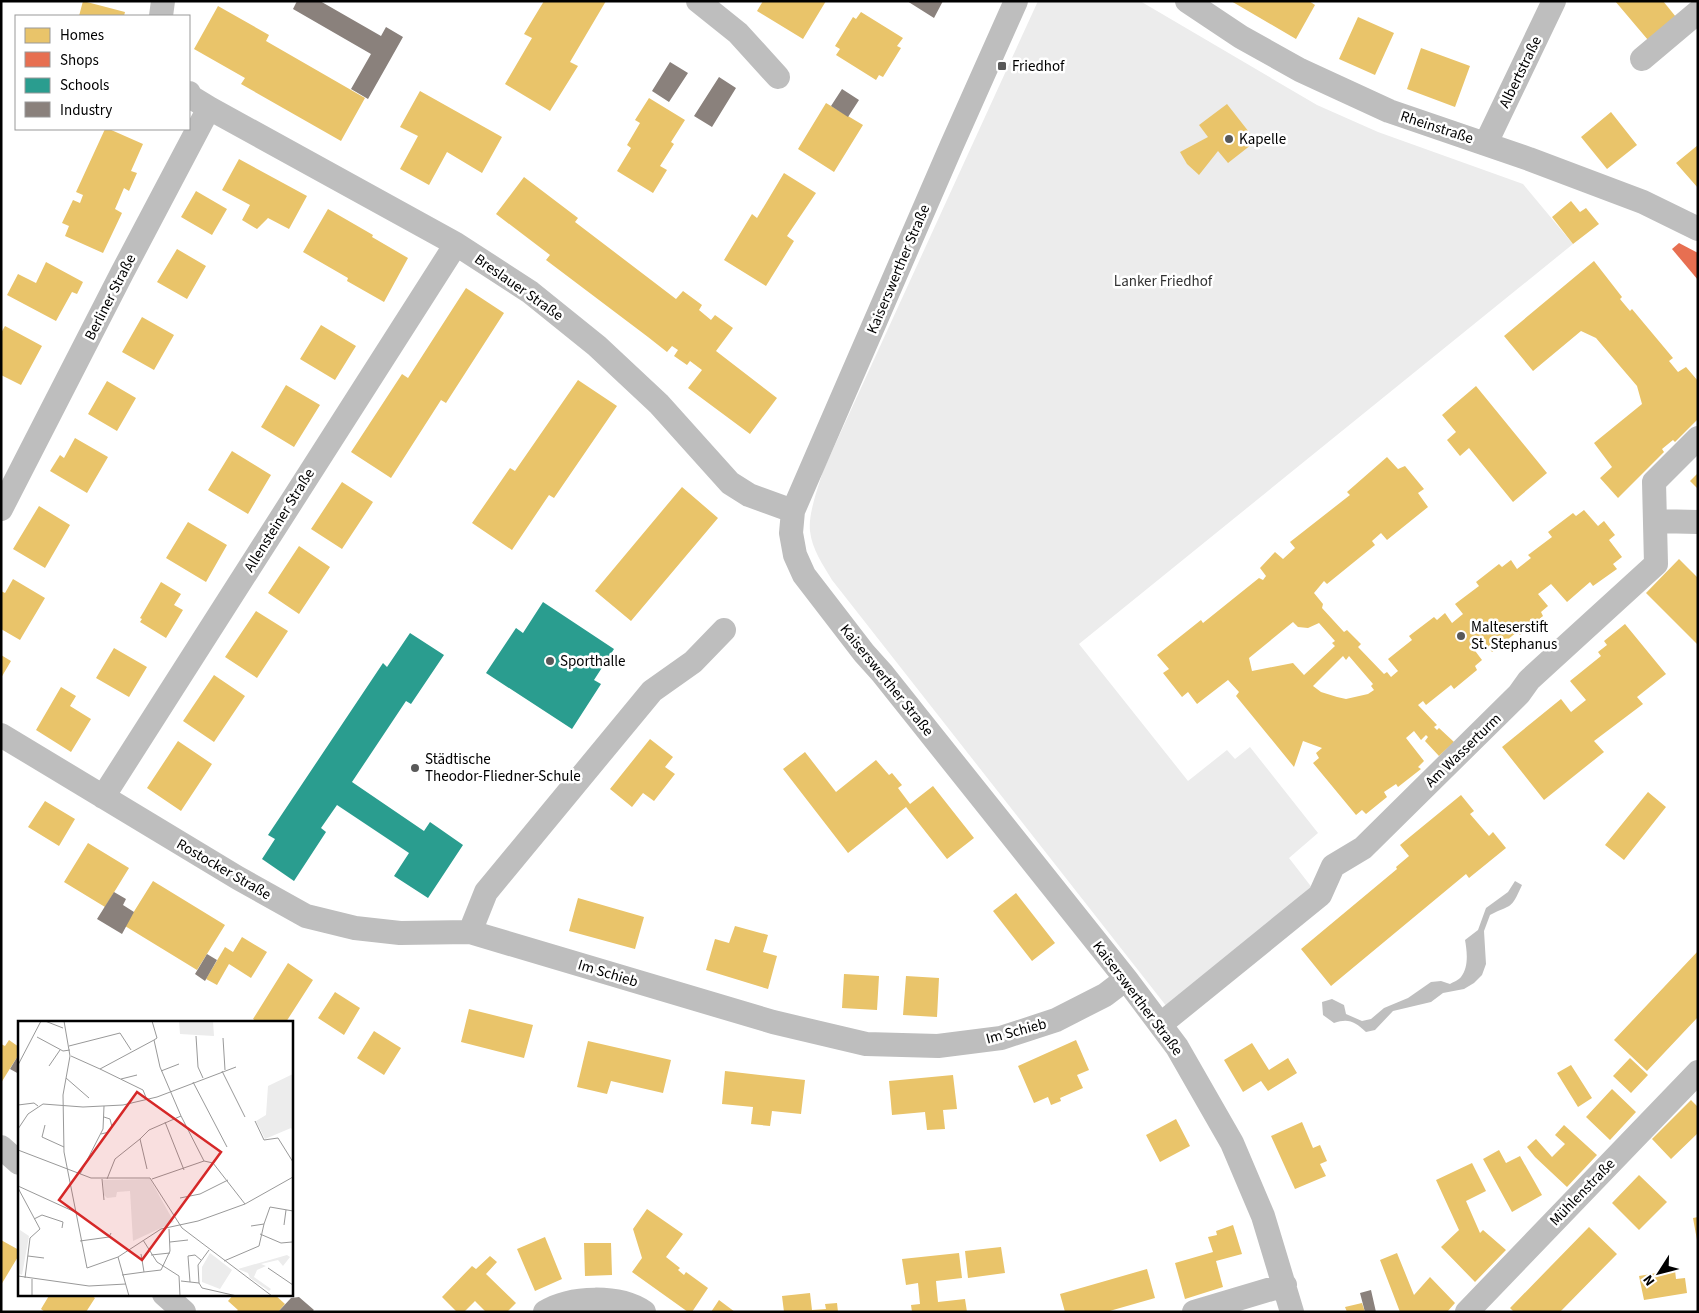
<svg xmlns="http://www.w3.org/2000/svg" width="1699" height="1313" font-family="'Source Sans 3',sans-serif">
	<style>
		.green { fill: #ececec }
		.water { fill: #bfbfbf }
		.homes { fill: #e9c46a; fill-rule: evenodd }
		.shops { fill: #e76f51 }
		.schools { fill: #2a9d8f }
		.industry { fill: #8a817c }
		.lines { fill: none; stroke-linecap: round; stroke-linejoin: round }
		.minor { stroke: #bebebe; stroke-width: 24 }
		.poi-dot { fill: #595959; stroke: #fff; stroke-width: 2 }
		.labels { text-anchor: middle; stroke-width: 5; stroke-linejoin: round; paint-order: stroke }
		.poi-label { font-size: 15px; fill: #000; stroke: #fff; text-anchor: start }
		.street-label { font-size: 15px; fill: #000; stroke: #fff }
		.park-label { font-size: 15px; fill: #333; stroke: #fff }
		.inset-road { fill: none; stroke: #999; stroke-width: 1 }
		.view { fill: #d62828; fill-opacity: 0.15; stroke: #d62828; stroke-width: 2.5 }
		.inset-edge { fill: none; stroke: #000; stroke-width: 2.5 }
	</style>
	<rect width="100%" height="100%" fill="#fff"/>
	<!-- green -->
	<path class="green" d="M1038,1H1140L1317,105L1378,132L1523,184L1573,244L1079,644L1188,781L1227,750L1235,759L1250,747L1318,833L1289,858L1313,889L1167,1007L832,580C823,565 812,549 810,531C808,514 818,488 823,471Z"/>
	<!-- water -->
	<path class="water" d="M1515,881L1522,885C1510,911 1513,903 1490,915L1484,931L1486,964L1482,975L1474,983L1464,989L1443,993L1431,1002L1393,1011L1375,1030L1366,1032C1355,1022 1349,1018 1334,1023L1323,1015L1322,1002L1332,999L1344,1005L1346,1014L1362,1021L1371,1019L1384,1008L1408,998L1431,982L1441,981L1450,984C1453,982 1459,980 1461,977C1469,967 1467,951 1465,940L1478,930L1486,908L1508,892Z"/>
	<!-- homes -->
	<path class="homes" d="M83,1L125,12L124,16H79Z
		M544,1H606L570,62L578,66L550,111L505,84L532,38L524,34Z
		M763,1H826L803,39L757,11Z
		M1231,1H1309L1315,5L1296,39Z
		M1615,1H1663L1676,17L1648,40Z
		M218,6L269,35L266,41L365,98L341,141L241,84L245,78L194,49Z
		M861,12L903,38L897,46L901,48L883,77L879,75L876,80L836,55L840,49L835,46L853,17L856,19Z
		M1358,17L1394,33L1375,75L1339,59Z
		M1421,48L1470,66L1455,107L1407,89Z
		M420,91L502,137L482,173L447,152L429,185L400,169L418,136L400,127Z
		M649,98L685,120L671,142L674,144L660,166L667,170L653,193L617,171L631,148L627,145L640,123L635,120Z
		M826,103L863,125L834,172L798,149Z
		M1227,104L1256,141L1228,163L1218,151L1199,175L1187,164L1180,152L1208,137L1199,125Z
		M1611,112L1637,145L1607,169L1581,137Z
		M105,129H109L143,144L131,171L137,173L129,191L124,188L115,209L122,213L103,253L65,236L69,226L62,223L73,200L80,203L83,195L76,192Z
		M1698,145V188L1676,163Z
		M239,159L307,196L289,229L268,218L257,229L242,220L250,205L222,190Z
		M784,173L816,193L787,236L794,241L766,286L724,260L752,214L757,218Z
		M524,177L578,218L575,222L676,299L683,291L702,305L699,310L711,320L715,315L733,328L716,351L777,398L750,434L688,388L702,370L690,361L687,365L674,356L678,350L672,346L667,352L648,337L546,260L550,255L496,214Z
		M196,191L227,209L212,235L181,217Z
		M1571,201L1580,212L1586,208L1599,224L1573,244L1552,217Z
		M328,209L373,235L372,237L408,258L384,302L347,281L348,278L303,252Z
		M177,249L206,266L187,299L157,282Z
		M1594,261L1622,297L1620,299L1630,311L1632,309L1673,358L1669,361L1678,372L1686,367L1698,381V419L1675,442L1673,440L1662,449L1664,452L1618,498L1600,478L1612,467L1594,443L1642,404L1637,386L1596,338L1581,331L1533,371L1504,336Z
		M46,262L83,282L77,294L72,292L56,321L7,295L18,274L36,283Z
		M466,288L504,313L446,403L441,400L391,478L351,452L402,374L408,378Z
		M142,317L174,335L154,370L122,352Z
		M321,325L356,346L335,380L300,359Z
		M5,326L42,346L21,385L1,375V333Z
		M578,380L617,406L554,498L549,495L512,550L472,523L510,468L515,471Z
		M107,381L136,398L117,431L88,414Z
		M286,385L320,405L294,447L261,427Z
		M1476,386L1547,473L1513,502L1469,448L1460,456L1447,440L1456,432L1442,415Z
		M75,438L108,457L87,493L50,471L60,455L64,458Z
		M232,451L271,475L248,514L208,490Z
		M1387,457L1398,469L1405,466L1424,489L1418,493L1428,507L1387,540L1381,533L1372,541L1375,545L1327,584L1324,581L1314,593L1323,604L1322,608L1344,632L1347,630L1361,644L1358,647L1384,674L1387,672L1391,677L1398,671L1388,659L1412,640L1409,636L1434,617L1437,620L1445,613L1452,623L1463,614L1455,604L1479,586L1476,582L1499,564L1502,567L1511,560L1517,569L1531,558L1528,555L1552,537L1548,532L1573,513L1576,516L1584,510L1598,526L1604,521L1615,535L1609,540L1622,557L1613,564L1617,569L1593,586L1590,582L1567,602L1551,584L1538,594L1548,606L1541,612L1543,616L1520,635L1517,632L1492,652L1483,640L1473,648L1482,660L1475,666L1477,670L1454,689L1451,685L1426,705L1423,701L1418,705L1437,725L1434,727L1437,730L1439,728L1454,742L1439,756L1425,741L1428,737L1426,735L1421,740L1414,731L1406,738L1424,761L1418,767L1421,769L1398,787L1396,784L1384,792L1387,797L1366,814L1362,810L1356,815L1313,763L1319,758L1316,753L1322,748L1303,741L1294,767L1236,696L1239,692L1228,680L1197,704L1188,692L1182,697L1163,673L1169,669L1157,655L1201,620L1203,623L1259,578L1263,580L1266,576L1260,568L1275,552L1283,559L1295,548L1290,542L1350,495L1347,492ZM1293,622L1298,627L1308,628L1319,623L1335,641L1332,643L1335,646L1304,675L1293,663L1252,671L1249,658ZM1343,656L1346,660L1349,656L1373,684L1371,686L1374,690L1368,694L1346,699L1337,697L1321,692L1313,686Z
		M1698,473V489L1690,481Z
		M342,482L373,502L342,549L311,529Z
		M682,487L718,518L631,621L595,591Z
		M39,506L70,525L45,568L13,549Z
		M188,522L227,545L206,582L166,558Z
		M299,546L330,567L299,614L268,593Z
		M1679,559L1698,578V645L1646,593Z
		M13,579L45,598L20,640L1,629V591L5,593Z
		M161,582L181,594L174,605L183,610L166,638L140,622L142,619L140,618Z
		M256,611L288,631L257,678L225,657Z
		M1625,624L1666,674L1637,697L1643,704L1594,741L1604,752L1544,800L1502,747L1561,699L1571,712L1586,700L1570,681L1601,656L1598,652L1607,645L1604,641Z
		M114,648L147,667L129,697L96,678Z
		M1,655L11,661L1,678Z
		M214,675L245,696L214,742L183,721Z
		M61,687L76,696L70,706L91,719L71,752L36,730Z
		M650,739L673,757L665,767L675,774L654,801L643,793L632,807L610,789Z
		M178,741L212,764L181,811L147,788Z
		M805,752L836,792L876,760L889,775L892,773L902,785L898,788L910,804L933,786L974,838L947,859L906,807L848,853L783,769Z
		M1648,792L1666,807L1624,860L1605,845Z
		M1461,795L1474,811L1470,814L1489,836L1493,832L1506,848L1469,878L1466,874L1331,986L1301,949L1397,869L1396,867L1409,856L1400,845Z
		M45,801L75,819L59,846L28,827Z
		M88,843L129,868L105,907L64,882Z
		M153,881L225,925L197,970L125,926Z
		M1016,893L1055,943L1032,961L993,911Z
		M578,898L644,917L635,949L569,931Z
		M735,926L768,935L763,952L777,956L768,989L706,970L715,939L729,943Z
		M242,937L267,952L251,978L229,964L217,985L206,979L225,947L233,952Z
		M1698,951V1017L1647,1071L1614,1040Z
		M288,963L313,980L286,1022H257L253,1019Z
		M844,974L879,976L877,1010L842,1008Z
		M906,976L939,978L937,1017L903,1015Z
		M335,992L360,1008L344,1035L318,1018Z
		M469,1009L533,1025L524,1058L461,1042Z
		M374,1031L401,1048L384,1075L357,1058Z
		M9,1040L19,1047V1054L1,1083V1044L5,1046Z
		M1076,1040L1089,1070L1077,1075L1083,1088L1060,1098L1061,1101L1051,1105L1048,1097L1034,1103L1018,1066Z
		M588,1041L671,1060L663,1093L611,1081L607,1094L577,1087Z
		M1252,1043L1269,1070L1288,1058L1297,1073L1268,1091L1261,1081L1243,1092L1224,1060Z
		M1630,1058L1648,1075L1631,1093L1613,1076Z
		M1571,1065L1592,1098L1578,1107L1557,1073Z
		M725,1071L805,1080L801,1114L772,1111L770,1126L751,1124L753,1107L722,1104Z
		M953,1075L957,1109L943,1110L945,1129L927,1130L925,1112L892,1115L889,1081Z
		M1612,1089L1636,1112L1610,1140L1586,1117Z
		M1691,1100L1698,1107V1133L1671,1159L1652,1139Z
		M1176,1119L1190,1146L1160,1162L1146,1135Z
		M1302,1122L1313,1148L1320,1145L1327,1161L1320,1164L1326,1176L1295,1189L1271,1136Z
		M1564,1125L1597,1155L1567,1187L1535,1157L1527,1147L1536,1139L1552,1157L1565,1144L1555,1135Z
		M1499,1150L1506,1163L1520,1156L1542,1195L1512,1212L1483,1159Z
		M1472,1163L1486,1191L1466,1201L1480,1233L1483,1230L1506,1250L1475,1282L1441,1247L1459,1230L1436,1180Z
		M1639,1175L1667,1202L1639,1230L1612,1203Z
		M647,1209L683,1234L666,1257L680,1268L678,1270L684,1275L686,1272L708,1288L692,1312H688L632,1272L642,1258L633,1229Z
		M1698,1217V1240H1697L1693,1218Z
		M1233,1225L1242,1254L1216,1261L1223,1287L1185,1299L1175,1263L1213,1252L1208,1237L1217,1235L1216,1231Z
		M1589,1227L1617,1254L1560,1312H1514L1510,1308Z
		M545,1237L562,1279L535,1291L517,1249Z
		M1,1240L19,1250V1255L1,1285Z
		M584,1243H611L612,1275L585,1276Z
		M1001,1247L1005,1273L968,1278L965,1251Z
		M959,1253L962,1278L936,1281L938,1302L965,1299L967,1312H912L911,1305L920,1304L918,1283L906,1285L902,1259Z
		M1397,1253L1414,1295L1430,1277L1455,1303L1447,1312H1400L1380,1260Z
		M490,1256L497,1262L486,1274L516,1303L507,1312H486L475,1301L464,1312H457L442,1297L472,1266L476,1269Z
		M1147,1269L1155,1298L1106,1312H1065L1060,1294Z
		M1675,1270L1676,1279L1685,1278L1687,1293L1644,1300L1639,1276Z
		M810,1293L812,1310L826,1309L825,1304L837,1303L838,1312H784L782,1296Z
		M50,1294H89L95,1298L86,1312H45L41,1309Z
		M234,1294H274L285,1304L278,1312H236L238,1310L228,1301Z
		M719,1300L735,1312H711Z
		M1362,1303L1365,1312H1347L1345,1307Z"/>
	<!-- shops -->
	<path class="shops" d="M1679,243L1698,253V280L1672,249Z"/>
	<!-- schools -->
	<path class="schools" d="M543,602L614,649L594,680L601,684L572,729L486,673L516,628L523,633Z
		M410,633L444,655L411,704L406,701L352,782L424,831L430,822L463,845L428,898L394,876L409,853L337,805L321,828L326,832L294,881L262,859L275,839L268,835L383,663L387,667Z"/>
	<!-- industry -->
	<path class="industry" d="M297,1H320L381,36L386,27L403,37L368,99L351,89L371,54L293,9Z
		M907,1H943L934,18Z
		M670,62L688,73L669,102L652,91Z
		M719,77L736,88L712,127L694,116Z
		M842,89L859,100L848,117L831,106Z
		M114,892L126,899L123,905L134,912L122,934L97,919Z
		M207,954L217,960L205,981L195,974Z
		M19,1054V1074L10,1069Z
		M1371,1290L1376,1312H1365L1360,1293Z
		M299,1297L314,1310L312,1312H278L291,1298Z"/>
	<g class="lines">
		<!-- minor -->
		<path class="minor" d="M698,1L738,33L778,77
			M1016,1L951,147L793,511L791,533L795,555L804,575L864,653L882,673L1126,979L1177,1047L1232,1143L1263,1216L1292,1312
			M1187,1L1241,37L1300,70L1389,111L1529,159L1643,202L1698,229
			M161,16L163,1
			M1642,59L1698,12
			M209,108L456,244L530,292L597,346L659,404L730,483L749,495L793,511
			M1486,143L1554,1
			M1,509L122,273L209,108L191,97L189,93
			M1655,521L1698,522
			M724,630L693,662L652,691L486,892L470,932L773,1022L866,1044L938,1046L1001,1038L1056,1020L1105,995L1126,979
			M1,735L238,878L306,916L355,928L400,933L470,932
			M103,797L456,244
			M1161,1024L1320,895L1333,866L1363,848L1519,694L1529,680L1656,564L1654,482L1698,438
			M1,1147L19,1163
			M164,1294L184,1312
			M545,1312C571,1296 619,1295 644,1312
			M1194,1312L1285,1285
			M1467,1312L1698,1072"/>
	</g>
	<!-- markers -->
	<g class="poi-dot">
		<rect x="997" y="61" width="10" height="10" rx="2.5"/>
		<circle cx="1229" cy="139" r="5"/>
		<circle cx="1461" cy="636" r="5"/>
		<circle cx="550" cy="661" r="5"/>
		<circle cx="415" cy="768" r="5"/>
	</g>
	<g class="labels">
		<!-- poi labels -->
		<g class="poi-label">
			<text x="1012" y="71">Friedhof</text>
			<text x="1239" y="144">Kapelle</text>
			<text x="1471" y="632">Malteserstift<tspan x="1471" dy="17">St. Stephanus</tspan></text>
			<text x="560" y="666">Sporthalle</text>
			<text x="425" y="764">Städtische<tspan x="425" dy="17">Theodor-Fliedner-Schule</tspan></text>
		</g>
		<!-- street labels -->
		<g class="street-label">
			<text transform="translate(1520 72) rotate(-64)" y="5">Albertstraße</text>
			<text transform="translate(1437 127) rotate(18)" y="5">Rheinstraße</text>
			<text transform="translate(898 269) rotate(-67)" y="5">Kaiserswerther Straße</text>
			<text transform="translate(519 287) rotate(35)" y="5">Breslauer Straße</text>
			<text transform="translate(110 297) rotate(-63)" y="5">Berliner Straße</text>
			<text transform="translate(279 520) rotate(-58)" y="5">Allensteiner Straße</text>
			<text transform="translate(887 680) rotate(51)" y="5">Kaiserswerther Straße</text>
			<text transform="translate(1463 750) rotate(-44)" y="5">Am Wasserturm</text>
			<text transform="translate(224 869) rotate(30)" y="5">Rostocker Straße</text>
			<text transform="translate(608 973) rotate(17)" y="5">Im Schieb</text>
			<text transform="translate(1138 998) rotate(53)" y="5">Kaiserswerther Straße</text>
			<text transform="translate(1016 1031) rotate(-15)" y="5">Im Schieb</text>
			<text transform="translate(1582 1192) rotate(-46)" y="5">Mühlenstraße</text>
		</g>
		<!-- park labels -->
		<g class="park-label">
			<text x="1163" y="286">Lanker Friedhof</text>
		</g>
	</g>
	<!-- overview -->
	<g transform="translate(18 1021)">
		<rect width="275" height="275" fill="#fff"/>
		<path d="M161,0H195L196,15L162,13ZM275,53V110L273,107L247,118L238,100L248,94L250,65ZM132,158L156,201L115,220L112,170L99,171L98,176L89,177L86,174L85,159ZM2,209L11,215L4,254L0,252ZM192,232L214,249L202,268L184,261V246ZM269,234L272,236L265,245L260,239L243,243L248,245L239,249L236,256L253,268L251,270L232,257L230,252L220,248Z" fill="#ececec"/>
		<path class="inset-road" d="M27,0L45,7M46,0L52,35L45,74L46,131L69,247L100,236L143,208L180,200L227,183L275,156M134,0L139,17L136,19L142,46L163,95L186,140L195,142L227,183M178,15L180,46L185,57M19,16L45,30L52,29M205,17L207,49M51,25L102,12L113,29M53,35L82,48L136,19M0,44L23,0M31,45L42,29M82,48L125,69L129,79M143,50L161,43M204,50L227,96M48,57L71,77M103,58L119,54M175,61L209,126M0,84L16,82L20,85M237,100L246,119L260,117L275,141M147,101L166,149M27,104L24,116L46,126M0,108L10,93L25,83L65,86L105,84L139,76L218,46M83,113L91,111L94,106L92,98L86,96M122,118L131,109L163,95M0,129L73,157H132L164,207L254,275M62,153L85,108L86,85M84,158L86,179M89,158L97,138L122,118L129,148M134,158L186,140M0,165L57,191M0,167L22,208L12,217L7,257M162,177L182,173L210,159M16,198L24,194L45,201L44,207M246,203L252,186L275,190M266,204L268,189M242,213L263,222L274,221M125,219L139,241L161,255L162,275M62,220L91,216L93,212M152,221L170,219M123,233L126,251L143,249L152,230L151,208M133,234L152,232M10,235L26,237M100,236L111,275M206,240L241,225L246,203L233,205M250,247L275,264M104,254L126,251M0,255L71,265L108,263M163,260L181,262L184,267L219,275M172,261L170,235L177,234L183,239M181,262L180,244L191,229M14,275V258"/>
		<path class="view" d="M119,71L203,131L124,239L41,179Z"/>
		<rect width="275" height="275" class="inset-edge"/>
	</g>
	<!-- border -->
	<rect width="1699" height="1313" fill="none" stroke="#000000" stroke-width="5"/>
	<!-- legend -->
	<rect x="15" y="15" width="175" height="115" fill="#ffffff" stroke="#999999"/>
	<rect x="25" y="28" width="25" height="15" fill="#e9c46a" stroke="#999999"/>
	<text x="60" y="40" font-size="15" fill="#000000">Homes</text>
	<rect x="25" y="52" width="25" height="15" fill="#e76f51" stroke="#999999"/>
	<text x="60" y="65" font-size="15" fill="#000000">Shops</text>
	<rect x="25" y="78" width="25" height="15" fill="#2a9d8f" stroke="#999999"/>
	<text x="60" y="90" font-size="15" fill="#000000">Schools</text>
	<rect x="25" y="102" width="25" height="15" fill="#8a817c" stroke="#999999"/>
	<text x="60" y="115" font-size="15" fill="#000000">Industry</text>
	<!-- north arrow -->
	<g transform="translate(1659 1273) rotate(234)" stroke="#ffffff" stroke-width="4" paint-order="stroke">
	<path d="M0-4L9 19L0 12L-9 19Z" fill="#000000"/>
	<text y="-8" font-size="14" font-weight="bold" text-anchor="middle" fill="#000000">N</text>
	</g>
</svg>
